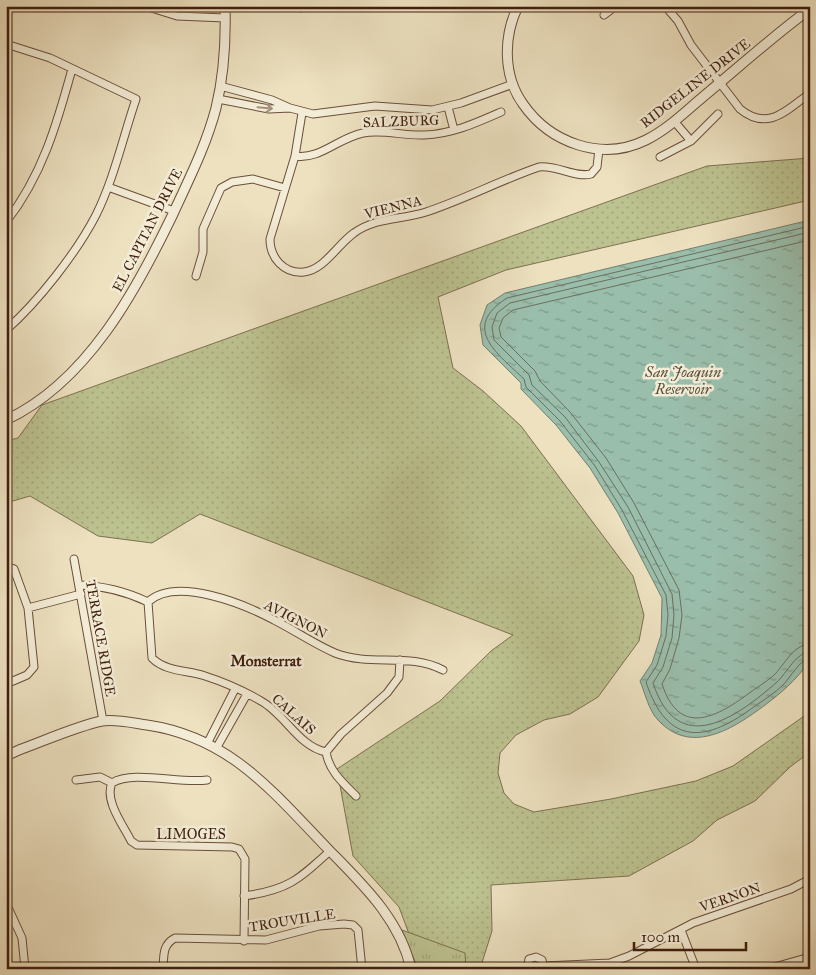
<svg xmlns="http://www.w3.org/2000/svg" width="816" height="975" font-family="'IM FELL Great Primer',serif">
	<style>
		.grass { fill: url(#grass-dots); stroke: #7e704f }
		.park { fill: url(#park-tufts); stroke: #7e704f }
		.water { fill: url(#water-ripples); stroke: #767e6d }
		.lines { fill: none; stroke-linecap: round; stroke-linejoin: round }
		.shore { stroke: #6c6e5d; stroke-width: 1 }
		.minor-casing { stroke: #6a4f3a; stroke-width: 9 }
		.tertiary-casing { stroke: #6a4f3a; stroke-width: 11 }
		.minor { stroke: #f3ecd6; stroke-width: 7 }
		.tertiary { stroke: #f3ecd6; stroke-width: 9 }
		.oneway { stroke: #a28f7c }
		.labels { text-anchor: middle; stroke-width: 5; stroke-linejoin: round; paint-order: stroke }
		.street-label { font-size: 14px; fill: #3f1e0e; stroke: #f3ecd6 }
		.water-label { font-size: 15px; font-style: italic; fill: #5a4e3d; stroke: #f3ecd6 }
		.neighbourhood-label { font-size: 15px; font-weight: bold; fill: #3f1e0e; stroke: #f3ecd6 }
	</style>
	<defs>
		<pattern id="grass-dots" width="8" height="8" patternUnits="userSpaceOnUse" patternTransform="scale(1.25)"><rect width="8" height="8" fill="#bcc290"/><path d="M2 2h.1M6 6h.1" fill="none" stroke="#a3a67b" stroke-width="1.8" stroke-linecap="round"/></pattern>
		<pattern id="park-tufts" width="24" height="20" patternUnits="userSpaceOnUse" patternTransform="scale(1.25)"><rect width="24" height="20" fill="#bcc290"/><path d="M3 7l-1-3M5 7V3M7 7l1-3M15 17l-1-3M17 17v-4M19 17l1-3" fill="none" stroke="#a3a67b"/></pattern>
		<pattern id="water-ripples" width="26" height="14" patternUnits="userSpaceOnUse" patternTransform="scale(1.25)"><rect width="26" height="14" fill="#9abeac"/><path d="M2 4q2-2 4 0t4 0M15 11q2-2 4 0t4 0" fill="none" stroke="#7f9a8a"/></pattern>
	</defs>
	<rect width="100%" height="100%" fill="#ede1c0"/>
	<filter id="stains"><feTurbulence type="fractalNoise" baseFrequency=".004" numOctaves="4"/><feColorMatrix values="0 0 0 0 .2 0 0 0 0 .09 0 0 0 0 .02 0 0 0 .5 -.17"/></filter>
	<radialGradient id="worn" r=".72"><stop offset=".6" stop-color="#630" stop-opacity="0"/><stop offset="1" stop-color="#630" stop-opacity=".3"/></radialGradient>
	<!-- grass -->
	<path class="grass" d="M810,158V200L506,270L438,297L453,368L483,391L521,426L633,576L644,615L639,641L598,697L570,714L544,720L516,735L500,753L498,773L504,793L514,804L534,812L611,799L696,781L733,766L810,712V752L790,767L755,801L717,820L693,841L629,876L491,885L492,931L480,969H422L399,907L353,856L337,769L440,701L491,651L513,635L200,514L152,543L98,536L30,496L6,503V441L18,438L42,405L707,166Z"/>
	<!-- park -->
	<path class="park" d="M402,930L465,953L466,969H418Z"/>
	<!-- water -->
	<path class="water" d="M810,220V660C797,680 780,694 761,708C731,730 690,755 658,720C649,711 645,693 640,681L652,663L661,635L662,598L618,513L590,468L556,425L521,389V383L483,345L480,325L487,305L505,293Z"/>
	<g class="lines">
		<!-- shore -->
		<path class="shore" d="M810,226L507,298C460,328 498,354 524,379L526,387L560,421L595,466L622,510L666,595L668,615L666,636L657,665L646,682C668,748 707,742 755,706C765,699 775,693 783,685C790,678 800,659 810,658
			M810,232L510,303L497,313L492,327L494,340L529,375L532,385L565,417L599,462L628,507L672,594L674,615L672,638L663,667L653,683C678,759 736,718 777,682C787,673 796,652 810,652
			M810,240L513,310L503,318L499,328L501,337L535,371L540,381L570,412L606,458L634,503L679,590L682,615L679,638L670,669L662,684C679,736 714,719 748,694C756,688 766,682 773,676C785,665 792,645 810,644"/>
		<defs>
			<path id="minor" d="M145,6L177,16L225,18
				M665,6L678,21L691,45L740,109C768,132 787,110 810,93
				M301,8L307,6
				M604,15L616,6
				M6,44L50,58L136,99C123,137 114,179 96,215C77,252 38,302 6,330
				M218,99L269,109L290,108L272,100L220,86
				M448,107L454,130
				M290,108L313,114L375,106L432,110L461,103L513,84
				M302,113L295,156L270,239C270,258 284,274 304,272C324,270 338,244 354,233C376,217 401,220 426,212C465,199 501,180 539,167C557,165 575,178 591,174L597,167L599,149
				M674,121L691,141
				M295,156C320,160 338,138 363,133C383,129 403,136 424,135C452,134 476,123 501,112
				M660,157L691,141L718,114
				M108,187L174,211
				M6,222C42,176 57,124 72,69
				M196,276L203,252V229L221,188L232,182L253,179L285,188
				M74,559L103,721
				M6,566L14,569L28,608L34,667L27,675L6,684
				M79,585C105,586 125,591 148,602
				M28,608L81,594
				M208,742L235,689
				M217,747L247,694
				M326,752C299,747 285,714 261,701C244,691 224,682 205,676C187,670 166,672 152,658L148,602C176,576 244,604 274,620C294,630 314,644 335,653C371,667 409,652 443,670
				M326,752L341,734L387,693L399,677L400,660
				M326,752C329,771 343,783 356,796
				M76,780L100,777L112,783
				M112,783C104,800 123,825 131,841L137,845L232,847L239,849L245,859L244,941
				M112,783C133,770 180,784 207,780
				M244,896C288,890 298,880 330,851
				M6,903L22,938L25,969
				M681,930L696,969
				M544,966L610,963L629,956L693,923L791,889L810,879
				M163,969C164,956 162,945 175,938L266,940L319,926L344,924L353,925L358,930L362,969
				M527,969L529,959L536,957L542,960L544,969"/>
			<path id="tertiary" d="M518,6C503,37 503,76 523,104C550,143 602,162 646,140C668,129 686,111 704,96C739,67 773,36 810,9
				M6,420C87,382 136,291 173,214C189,179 206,146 216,108C224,75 226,40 225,6
				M6,756L19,750C44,741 77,726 102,721C116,719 133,723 147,725C230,737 273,792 328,849C362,884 400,919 411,969
				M771,969L810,958"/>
		</defs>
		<!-- minor casing -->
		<use href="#minor" class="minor-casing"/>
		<!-- tertiary casing -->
		<use href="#tertiary" class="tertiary-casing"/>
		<!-- minor -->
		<use href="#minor" class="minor"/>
		<!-- tertiary -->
		<use href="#tertiary" class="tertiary"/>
	</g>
	<!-- one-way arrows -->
	<defs><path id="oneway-shaft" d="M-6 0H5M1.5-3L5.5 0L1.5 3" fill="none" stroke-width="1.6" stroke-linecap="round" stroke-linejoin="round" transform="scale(1.25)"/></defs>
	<use class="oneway" href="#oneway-shaft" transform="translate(265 108) rotate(5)"/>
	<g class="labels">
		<!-- street labels -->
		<g class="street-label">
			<text transform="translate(695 83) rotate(-38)" y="5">RIDGELINE DRIVE</text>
			<text transform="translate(401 121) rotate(-2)" y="5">SALZBURG</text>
			<text transform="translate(393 207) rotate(-14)" y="5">VIENNA</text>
			<text transform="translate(147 230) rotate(-63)" y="5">EL CAPITAN DRIVE</text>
			<text transform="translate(296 619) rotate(27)" y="5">AVIGNON</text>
			<text transform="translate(101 638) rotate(80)" y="5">TERRACE RIDGE</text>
			<text transform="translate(294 714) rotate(42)" y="5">CALAIS</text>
			<text x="191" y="839">LIMOGES</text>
			<text transform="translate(730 897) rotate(-19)" y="5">VERNON</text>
			<text transform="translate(292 920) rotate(-9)" y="5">TROUVILLE</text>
		</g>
		<!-- water labels -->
		<g class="water-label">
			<text x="683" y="377">San Joaquin<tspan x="683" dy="17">Reservoir</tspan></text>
		</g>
		<!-- neighbourhood labels -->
		<g class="neighbourhood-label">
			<text x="266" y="666">Monsterrat</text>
		</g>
	</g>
	<!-- margin -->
	<rect width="816" height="975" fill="none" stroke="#ede1c0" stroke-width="25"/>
	<rect x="8" y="8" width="801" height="960" fill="none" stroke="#3f1e0e" stroke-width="2.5"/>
	<rect x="12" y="12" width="791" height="950" fill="none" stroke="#3f1e0e"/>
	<!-- scale -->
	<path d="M634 942v8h112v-8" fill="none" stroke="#3f1e0e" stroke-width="2.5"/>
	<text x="641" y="942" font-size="15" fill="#3f1e0e" stroke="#f3ecd6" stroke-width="4" paint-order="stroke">100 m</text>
	<rect width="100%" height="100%" filter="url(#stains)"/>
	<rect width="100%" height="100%" fill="url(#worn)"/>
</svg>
